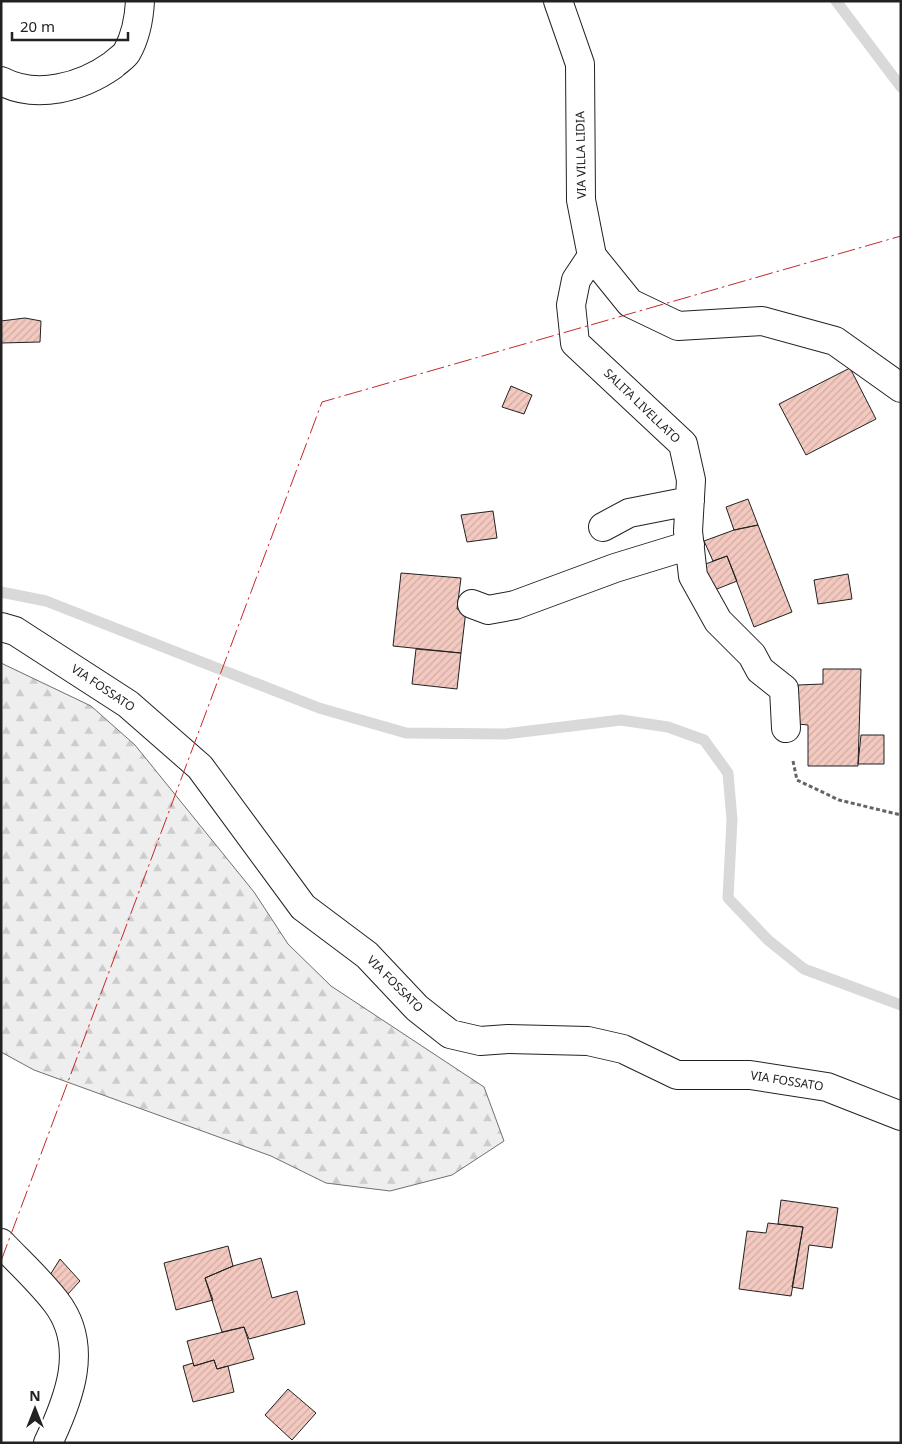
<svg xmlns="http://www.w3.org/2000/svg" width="902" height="1444" font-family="'Noto Sans',sans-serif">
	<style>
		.forest { fill: url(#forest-firs); stroke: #6f6f6f }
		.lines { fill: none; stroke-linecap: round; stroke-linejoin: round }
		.stream { stroke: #d9d9d9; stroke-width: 11 }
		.building { fill: url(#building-hatch); stroke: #222 }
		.minor-casing { stroke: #222; stroke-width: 30 }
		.major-casing { stroke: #222; stroke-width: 30 }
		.path { stroke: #646464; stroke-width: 3; stroke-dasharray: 4 2.5; stroke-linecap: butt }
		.minor { stroke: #fff; stroke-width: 28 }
		.major { stroke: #fff; stroke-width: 28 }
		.power { stroke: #c62828; stroke-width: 1; stroke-dasharray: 18 4 2.5 4; stroke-linecap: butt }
		.labels { text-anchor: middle; stroke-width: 4; stroke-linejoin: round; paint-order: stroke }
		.street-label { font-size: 12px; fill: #222; stroke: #fff }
	</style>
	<defs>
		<pattern id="forest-firs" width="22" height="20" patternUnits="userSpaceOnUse" patternTransform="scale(1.25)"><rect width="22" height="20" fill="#eee"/><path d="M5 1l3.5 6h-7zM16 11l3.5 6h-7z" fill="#ccc"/></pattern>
		<pattern id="building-hatch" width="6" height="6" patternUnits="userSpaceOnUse" patternTransform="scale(1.25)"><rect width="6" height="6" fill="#f3c9c0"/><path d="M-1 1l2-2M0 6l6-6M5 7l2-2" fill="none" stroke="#d0aca5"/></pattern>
	</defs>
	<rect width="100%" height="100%" fill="#fff"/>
	<!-- forest -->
	<path class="forest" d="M1,663L91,706L135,745L254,892L288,944L331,986L484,1087L504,1141L452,1175L390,1191L326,1183L271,1156L34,1070L1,1052Z"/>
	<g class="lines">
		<!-- stream -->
		<path class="stream" d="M836,1L901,87
			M1,592L46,601L319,708L406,733L505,734L621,720L668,727L704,740L728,773L732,820L728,898L768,940L804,969L901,1005"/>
	</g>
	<!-- building -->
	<path class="building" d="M25,318L41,321L40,342L1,343V321Z
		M850,368L876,419L806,455L779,404Z
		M511,386L532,395L524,414L502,407Z
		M748,499L758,525L734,530L726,507Z
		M493,511L497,538L467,542L461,515Z
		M758,525L792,612L754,627L727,556L713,561L704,541L734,530Z
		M727,556L737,581L712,591L703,565Z
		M401,573L461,578L457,609L466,610L461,653L393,646Z
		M848,574L852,599L818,604L814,580Z
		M416,649L461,653L457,689L412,684Z
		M823,669H861L858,766H808V725L798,724V685L823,684Z
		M861,735H884V764H858Z
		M781,1200L838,1208L832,1248L809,1245L803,1289L792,1287L803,1227L778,1224Z
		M768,1223L803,1227L791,1296L739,1289L747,1231L766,1233Z
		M228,1246L233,1266L205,1278L213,1300L176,1310L164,1263Z
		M261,1258L272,1298L297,1291L305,1324L249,1339L244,1327L222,1332L205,1278L233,1266Z
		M60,1259L80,1281L67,1295L50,1275Z
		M244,1327L254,1359L217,1369L214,1360L194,1366L187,1341Z
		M214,1360L217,1369L228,1366L234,1392L193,1402L183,1366L193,1363L194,1366Z
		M288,1389L316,1413L292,1440L265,1415Z"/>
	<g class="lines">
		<defs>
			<path id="minor" d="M558,1L580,64L581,200L592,256L630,303L678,326L762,321L835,341L901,388
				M1,81C37,100 82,87 113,65C117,61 124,57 127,52C136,36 139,20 140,1
				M592,256L576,280L571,305L575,343L683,444L691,480L688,531L693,576L718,621L752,655L760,670L784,689L786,728
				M603,527L629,513L690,501
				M472,604L488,610L515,605L615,568L690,545
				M1,627L15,631L128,704L200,767L303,907L367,955L417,1008L450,1034L480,1041L508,1039L588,1041L623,1049L677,1075H750L827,1087L901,1116"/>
			<path id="major" d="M1,1243C19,1262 40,1281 56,1302C90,1346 69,1399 48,1443"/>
		</defs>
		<!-- minor casing -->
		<use href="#minor" class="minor-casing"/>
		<!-- major casing -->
		<use href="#major" class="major-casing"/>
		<!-- path -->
		<path class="path" d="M793,761L797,780L839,800L901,815"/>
		<!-- minor -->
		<use href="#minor" class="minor"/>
		<!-- major -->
		<use href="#major" class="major"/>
		<!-- power -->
		<path class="power" d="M1,1261L322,402L901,236"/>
	</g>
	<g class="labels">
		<!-- street labels -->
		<g class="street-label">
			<text transform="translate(581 155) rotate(-91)" y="4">VIA VILLA LIDIA</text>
			<text transform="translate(642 406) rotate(44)" y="4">SALITA LIVELLATO</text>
			<text transform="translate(103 688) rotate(34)" y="4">VIA FOSSATO</text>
			<text transform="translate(395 984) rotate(45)" y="4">VIA FOSSATO</text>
			<text transform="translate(787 1081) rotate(9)" y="4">VIA FOSSATO</text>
		</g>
	</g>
	<!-- border -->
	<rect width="902" height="1444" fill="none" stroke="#222222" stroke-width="5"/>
	<!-- north arrow -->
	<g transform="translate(35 1409)" stroke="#ffffff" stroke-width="4" paint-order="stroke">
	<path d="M0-4L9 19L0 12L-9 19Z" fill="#222222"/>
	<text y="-8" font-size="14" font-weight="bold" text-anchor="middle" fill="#222222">N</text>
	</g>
	<!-- scale -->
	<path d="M12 32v8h116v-8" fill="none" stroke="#222222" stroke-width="2.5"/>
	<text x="20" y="32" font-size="15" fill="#222222" stroke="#ffffff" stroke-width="4" paint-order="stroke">20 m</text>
</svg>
